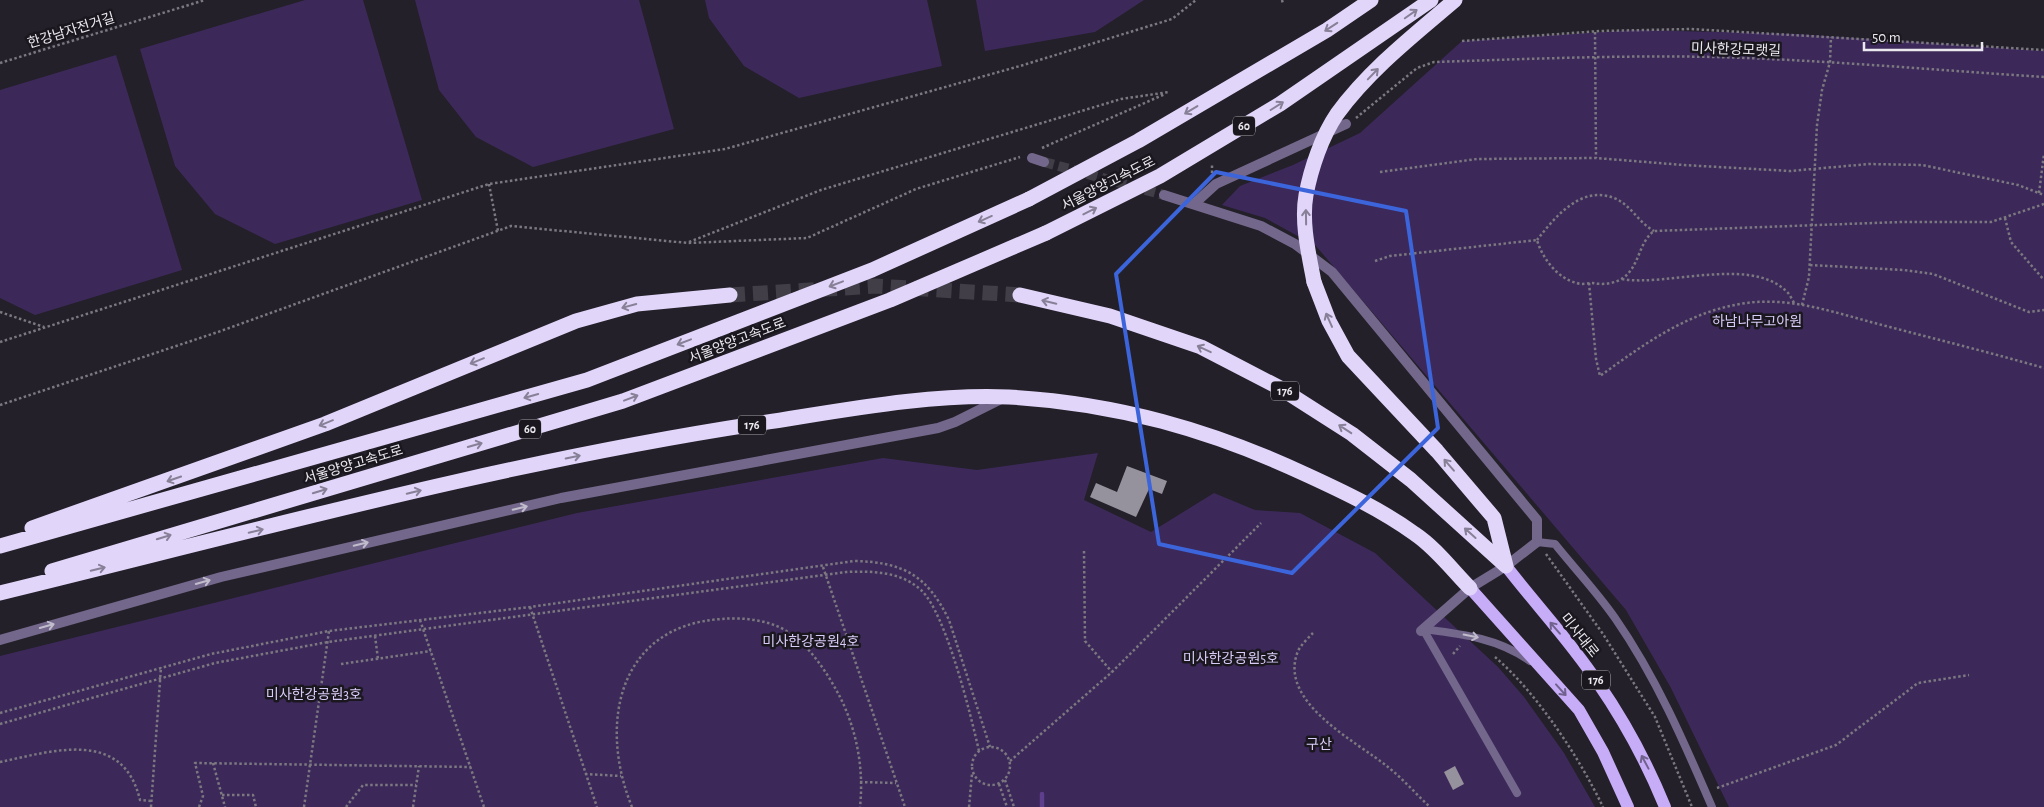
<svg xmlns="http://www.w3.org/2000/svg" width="2044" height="807" font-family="'Alegreya Sans','Noto Sans KR',sans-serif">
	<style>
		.green { fill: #3c295a }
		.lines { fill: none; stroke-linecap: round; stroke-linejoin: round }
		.stream { stroke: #5e3f8d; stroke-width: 4.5 }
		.building { fill: #96929d }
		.minor-tunnel { stroke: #413e47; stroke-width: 10; stroke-dasharray: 10 5; stroke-linecap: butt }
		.motorway-tunnel { stroke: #413e47; stroke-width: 15; stroke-dasharray: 15 8; stroke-linecap: butt }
		.path { stroke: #7b7880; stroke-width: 2.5; stroke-dasharray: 2.5 2.5; stroke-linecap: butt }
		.service { stroke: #73688b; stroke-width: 8 }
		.minor { stroke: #73688b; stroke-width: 10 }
		.primary { stroke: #c7adf8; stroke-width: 12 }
		.motorway { stroke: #e1d5f9; stroke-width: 15 }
		.motorway-bridge { stroke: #e1d5f9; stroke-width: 15 }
		.oneway { stroke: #878097 }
		.oneway2 { stroke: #c1bccc }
		.oneway3 { stroke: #70628c }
		.marked { fill: none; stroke: #3c65db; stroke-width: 4; stroke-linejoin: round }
		.labels { text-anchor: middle; stroke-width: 5; stroke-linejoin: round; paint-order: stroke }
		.shield { fill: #1a171f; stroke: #acaab1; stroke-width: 1 }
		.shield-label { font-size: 12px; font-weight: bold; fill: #ebe9ef }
		.street-label { font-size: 14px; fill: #ebe9ef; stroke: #1a171f }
		.park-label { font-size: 14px; fill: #d9cbf7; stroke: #1a171f }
	</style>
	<rect width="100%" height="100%" fill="#232029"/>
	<!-- green -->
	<path class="green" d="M305,0H363L422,200L275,244L215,214L175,166L140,49Z
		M415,0H639L674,129L533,167L476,137L439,90Z
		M705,0H927L942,66L799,98L744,66L709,18Z
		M976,0H1144L1095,32L985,51Z
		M1635,30L1796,34L2044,51V807H1729L1671,688L1626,610L1316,246L1265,218L1222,205L1240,186L1293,165L1360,133L1462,41Z
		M116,55L182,270L35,315L0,298V90Z
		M1098,453L1084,500L1151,532L1214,493L1255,510L1300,513L1375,553L1498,667L1524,697L1564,753L1595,807H0V656L577,513L883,458L977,470Z"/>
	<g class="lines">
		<!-- stream -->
		<path class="stream" d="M1042,807V794"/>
	</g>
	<!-- building -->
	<path class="building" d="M1127,466L1167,481L1162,494L1149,489L1136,517L1090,497L1096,483L1117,492Z
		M1455,766L1464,784L1453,790L1444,772Z"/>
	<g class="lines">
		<!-- minor-tunnel -->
		<path class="minor-tunnel" d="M1044,162L1164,195"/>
		<!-- motorway-tunnel -->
		<path class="motorway-tunnel" d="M730,295L876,286L1020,295"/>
		<!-- path -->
		<path class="path" d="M1282,0L1283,4
			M1595,32L1596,158
			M1462,41L1600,31L1691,29L2044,50
			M0,63L205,0
			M1356,118L1417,68L1434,62C1527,59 1621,55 1715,57C1825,60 1934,70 2044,77
			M1042,148L1165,94
			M1380,172L1477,159L1596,158L1683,165L1790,171L1869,164L1922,165L2018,185L2044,195
			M1212,173V165
			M489,184L498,231
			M2039,193L2044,154
			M2005,218L2011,242L2044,280
			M1537,240C1555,217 1581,185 1614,198C1630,204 1639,223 1654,231
			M689,242L821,190L1121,99L1169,92
			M1375,261L1390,256L1537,240C1542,258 1558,279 1577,283C1582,285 1588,283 1593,283C1602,285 1614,284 1623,278C1640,266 1638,243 1654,231L1901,222H1991L2044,204
			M1810,265L1904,270L1933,274L2029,312L2044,310
			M1622,279C1666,287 1750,256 1786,291C1790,294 1792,300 1795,304
			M1589,283L1596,359L1600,376C1643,345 1686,313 1740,304C1790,295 1838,314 1886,326C1939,340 1992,353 2044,368
			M1802,305L1809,277L1817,125L1822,90L1830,62L1831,37
			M0,312L44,327
			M0,342L489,184L725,149L1020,66L1172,19L1196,0
			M0,405L218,332L511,226L688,243L807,238L916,189L1020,157
			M1084,551L1085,641L1112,672
			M1546,554L1603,634L1655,717L1692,807
			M823,567L905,807
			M530,607L597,807
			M420,620L484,807
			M1313,633C1308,638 1301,645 1298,651C1277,702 1356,741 1388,767C1403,779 1416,794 1430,807
			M375,636L378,659
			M1453,654L1460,646
			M1495,657C1537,693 1579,757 1603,807
			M341,664L431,651
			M0,713L211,654L329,631L530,607L854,561C903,562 927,575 949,620L990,747
			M0,724L215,663L328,642L846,572C872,571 900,571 921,590C946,613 971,716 979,751
			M972 766a19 19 0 1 1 38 0a19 19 0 1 1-38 0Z
			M1010,761L1112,672L1261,523
			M0,762C53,751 123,728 140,800L152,801
			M213,763L225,807
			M585,774L621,776
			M1005,780L1014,807
			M860,782L896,783
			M999,784L1007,807
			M1717,788L1836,745L1918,683L1969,675
			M222,795H253L256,807
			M151,807L161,667
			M199,807L203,796L195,763L471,767
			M304,807L329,631
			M346,807L363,785H416
			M413,807L419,766
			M632,807C598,724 618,625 722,619C743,617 770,620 788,632C810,646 828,674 840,697C857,731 864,769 860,807
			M969,807L972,774"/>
		<!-- service -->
		<path class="service" d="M1537,542L1555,544C1575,569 1597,592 1615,618C1656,677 1684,742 1712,807
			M1423,629L1517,793
			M1423,629C1461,634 1498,638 1530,661"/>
		<!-- minor -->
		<path class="minor" d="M1032,158L1044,162
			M1164,195L1261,226L1295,244L1332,272L1537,520V542L1506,566L1470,588L1421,631
			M1194,204L1216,184L1346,124
			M0,640L221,577L561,498L938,428L955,422L1003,398"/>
		<!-- primary -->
		<path class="primary" d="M1506,566C1536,605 1571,642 1598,683C1625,722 1647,763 1665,807
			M1470,588L1579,710L1603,752L1628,807"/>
		<!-- motorway -->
		<path class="motorway" d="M1314,282L1329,321L1348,356L1437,451L1494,518L1506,566
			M1020,295L1110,316L1201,347L1280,388L1352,434L1411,480L1506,566
			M32,528L325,424L576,321L637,304L730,295
			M0,546L587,380L872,270L1029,199
			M52,571L623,401L890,300L1046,233
			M0,593C250,532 500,463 755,424C835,412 929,393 1009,397C1116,403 1211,430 1307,475C1344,492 1382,510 1415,534C1436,548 1453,571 1470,588"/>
		<!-- motorway-bridge -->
		<path class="motorway-bridge" d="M1029,199L1138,141L1327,30L1371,0
			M1046,233L1160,176L1280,104L1431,0
			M1314,282C1309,255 1301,223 1306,195C1311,168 1322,136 1337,114C1369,70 1414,35 1455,0"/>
	</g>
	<!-- one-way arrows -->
	<defs><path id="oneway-shaft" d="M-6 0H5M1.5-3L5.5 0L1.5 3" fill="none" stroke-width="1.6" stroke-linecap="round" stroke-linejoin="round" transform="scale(1.25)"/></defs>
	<g class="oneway">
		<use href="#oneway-shaft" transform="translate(1411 14) rotate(-35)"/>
		<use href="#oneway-shaft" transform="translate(1331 27) rotate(147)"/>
		<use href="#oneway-shaft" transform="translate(1373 74) rotate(-46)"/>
		<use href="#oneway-shaft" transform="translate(1277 106) rotate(-32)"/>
		<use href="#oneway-shaft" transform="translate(1191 110) rotate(149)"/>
		<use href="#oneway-shaft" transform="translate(1090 211) rotate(-27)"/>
		<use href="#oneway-shaft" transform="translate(1306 217) rotate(-91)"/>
		<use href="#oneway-shaft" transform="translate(985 219) rotate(156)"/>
		<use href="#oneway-shaft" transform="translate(836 284) rotate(159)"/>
		<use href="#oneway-shaft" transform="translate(1049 302) rotate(-167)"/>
		<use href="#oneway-shaft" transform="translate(629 306) rotate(165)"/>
		<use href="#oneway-shaft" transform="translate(1329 320) rotate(-114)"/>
		<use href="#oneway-shaft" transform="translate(684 342) rotate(159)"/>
		<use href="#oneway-shaft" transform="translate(1204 349) rotate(-155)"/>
		<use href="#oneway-shaft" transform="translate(477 361) rotate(158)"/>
		<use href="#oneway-shaft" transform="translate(531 396) rotate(164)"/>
		<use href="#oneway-shaft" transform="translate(631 398) rotate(-21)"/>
		<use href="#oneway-shaft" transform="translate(326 423) rotate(158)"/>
		<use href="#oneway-shaft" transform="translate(1345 429) rotate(-147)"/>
		<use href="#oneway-shaft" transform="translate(475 445) rotate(-16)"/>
		<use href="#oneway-shaft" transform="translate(573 457) rotate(-12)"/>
		<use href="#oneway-shaft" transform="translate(1449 465) rotate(-131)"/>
		<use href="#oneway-shaft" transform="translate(174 479) rotate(161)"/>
		<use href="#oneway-shaft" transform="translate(320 491) rotate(-17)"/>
		<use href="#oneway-shaft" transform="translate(414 492) rotate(-14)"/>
		<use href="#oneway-shaft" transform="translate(256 531) rotate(-14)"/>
		<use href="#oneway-shaft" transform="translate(1470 533) rotate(-138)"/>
		<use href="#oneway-shaft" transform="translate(164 537) rotate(-17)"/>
		<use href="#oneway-shaft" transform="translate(98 569) rotate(-14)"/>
	</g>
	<g class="oneway2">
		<use href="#oneway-shaft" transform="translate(520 508) rotate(-13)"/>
		<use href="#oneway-shaft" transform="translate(361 544) rotate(-13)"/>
		<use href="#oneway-shaft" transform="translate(203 582) rotate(-16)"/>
		<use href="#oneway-shaft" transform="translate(47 626) rotate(-16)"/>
		<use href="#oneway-shaft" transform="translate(1471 636) rotate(11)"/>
	</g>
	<g class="oneway3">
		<use href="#oneway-shaft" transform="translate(1555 628) rotate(-131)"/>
		<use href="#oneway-shaft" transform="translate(1561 690) rotate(48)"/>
		<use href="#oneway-shaft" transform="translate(1645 762) rotate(-118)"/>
	</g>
	<!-- marked area -->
	<path class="marked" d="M1216,172L1406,211L1438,428L1292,573L1159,544L1116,274Z"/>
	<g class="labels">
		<!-- shield labels -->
		<g class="shield">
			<rect x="1233" y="116.5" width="22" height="19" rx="4"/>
			<rect x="1271" y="381.5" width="28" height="19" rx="4"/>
			<rect x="738" y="415.5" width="28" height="19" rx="4"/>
			<rect x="519" y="419.5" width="22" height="19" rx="4"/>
			<rect x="1582" y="670.5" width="28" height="19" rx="4"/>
		</g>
		<g class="shield-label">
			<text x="1244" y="130">60</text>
			<text x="1285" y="395">176</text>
			<text x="752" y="429">176</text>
			<text x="530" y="433">60</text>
			<text x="1596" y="684">176</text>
		</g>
		<!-- street labels -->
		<g class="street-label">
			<text transform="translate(71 30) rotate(-17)" y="5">한강남자전거길</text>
			<text transform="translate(1736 49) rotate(2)" y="5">미사한강모랫길</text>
			<text transform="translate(1108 183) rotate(-27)" y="5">서울양양고속도로</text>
			<text transform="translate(737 340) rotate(-21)" y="5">서울양양고속도로</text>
			<text transform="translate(353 464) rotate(-17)" y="5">서울양양고속도로</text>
			<text transform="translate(1580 635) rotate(51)" y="5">미사대로</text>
		</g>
		<!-- park labels -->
		<g class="park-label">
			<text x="1757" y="326">하남나무고아원</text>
			<text x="811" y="646">미사한강공원4호</text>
			<text x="1231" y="663">미사한강공원5호</text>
			<text x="314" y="699">미사한강공원3호</text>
			<text x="1319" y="749">구산</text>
		</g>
	</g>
	<!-- scale -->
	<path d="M1864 42v8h118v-8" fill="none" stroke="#ebe9ef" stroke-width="2.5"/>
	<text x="1872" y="42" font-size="15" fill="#ebe9ef" stroke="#1a171f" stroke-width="4" paint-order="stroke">50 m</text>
</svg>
